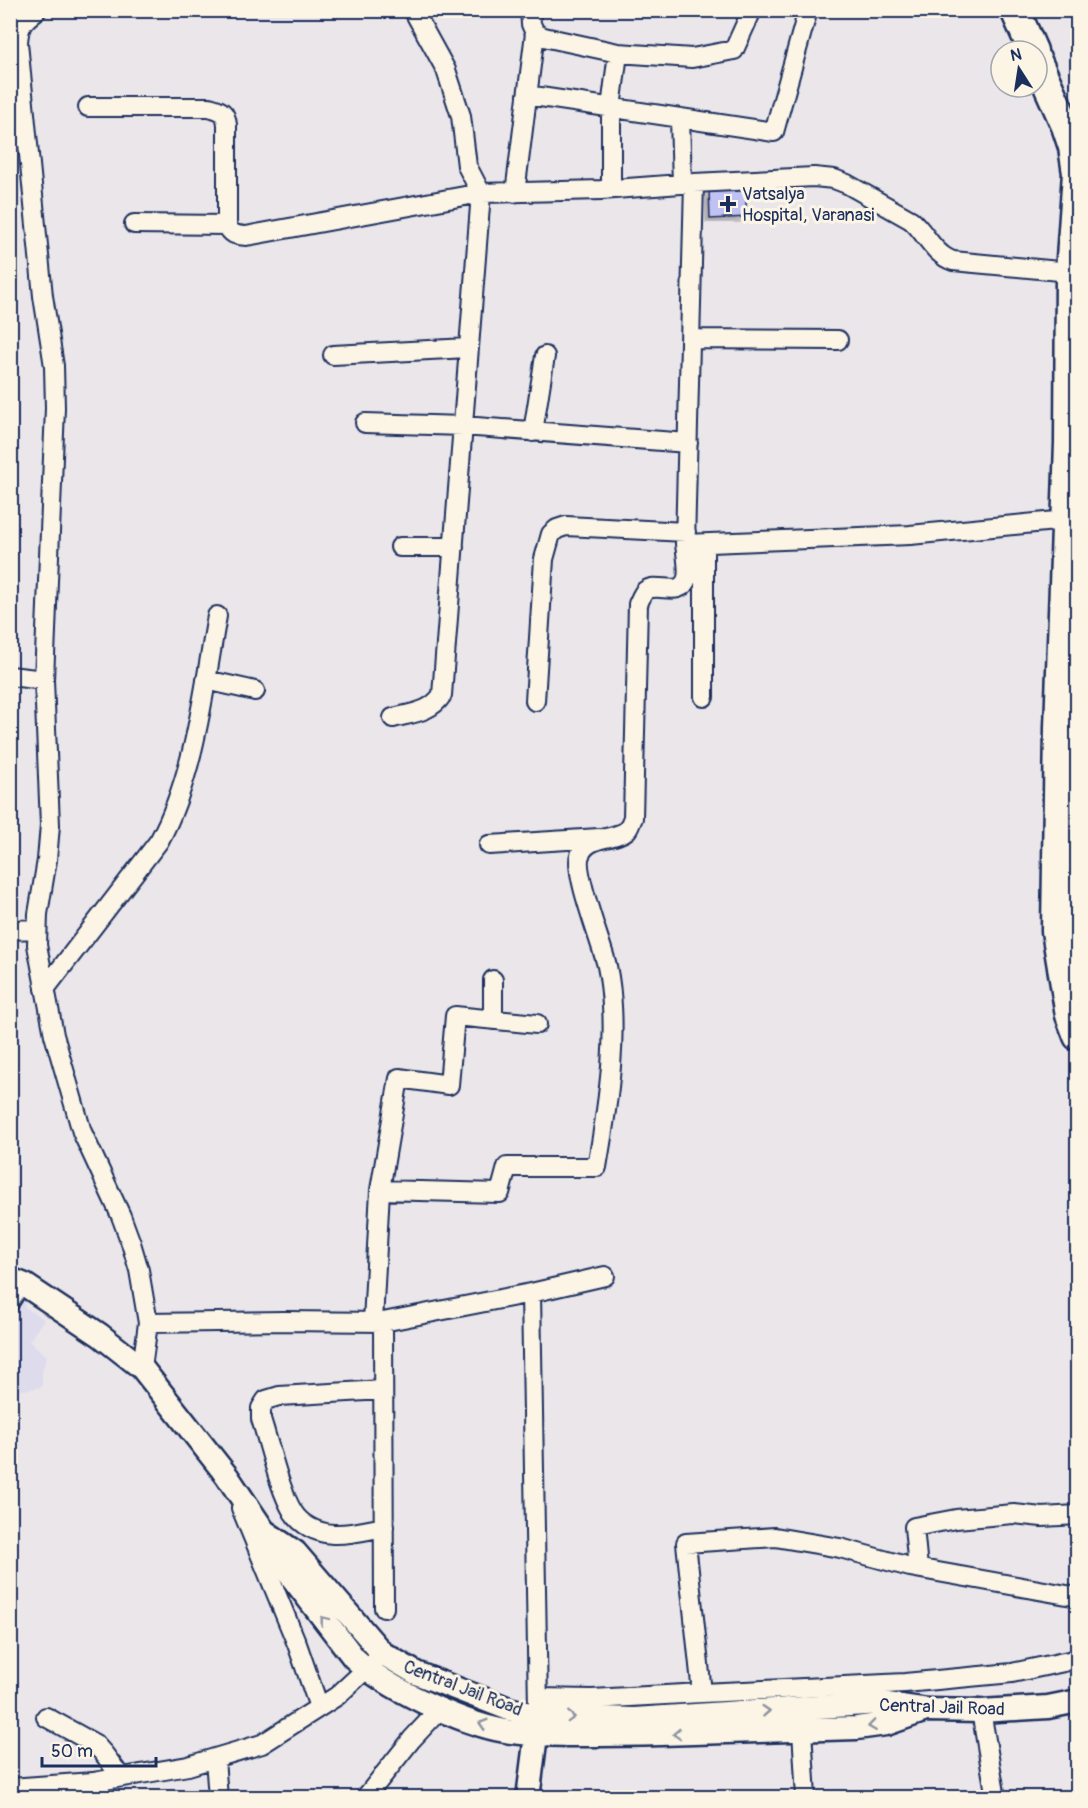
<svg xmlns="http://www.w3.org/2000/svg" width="1088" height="1808" font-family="Pangolin,sans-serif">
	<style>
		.built { fill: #dedbed }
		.building { fill: #c1c2f4; stroke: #1b2f5e; stroke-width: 1.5; filter: url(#shadow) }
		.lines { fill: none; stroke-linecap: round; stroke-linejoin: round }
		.service-casing { stroke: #1b2f5e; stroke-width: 14 }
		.minor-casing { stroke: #1b2f5e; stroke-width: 22 }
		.tertiary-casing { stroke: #1b2f5e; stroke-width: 27 }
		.primary-casing { stroke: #1b2f5e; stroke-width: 33 }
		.service { stroke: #fcf5e5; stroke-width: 9 }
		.minor { stroke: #fcf5e5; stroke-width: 18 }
		.tertiary { stroke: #fcf5e5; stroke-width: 22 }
		.primary { stroke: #fcf5e5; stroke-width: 28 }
		.oneway { stroke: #8c92a2 }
		.poi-dot { fill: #1b2f5e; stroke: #fcf5e5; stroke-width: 2 }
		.labels { text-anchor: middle; stroke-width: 6; stroke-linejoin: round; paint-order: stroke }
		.poi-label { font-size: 18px; fill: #1b2f5e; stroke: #fcf5e5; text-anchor: start }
		.street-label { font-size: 18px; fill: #1b2f5e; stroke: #fcf5e5 }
	</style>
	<defs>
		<filter id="shadow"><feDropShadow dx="-5.5" dy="5.5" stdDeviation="3" flood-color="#0004"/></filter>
	</defs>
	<rect width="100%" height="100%" fill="#eae6ea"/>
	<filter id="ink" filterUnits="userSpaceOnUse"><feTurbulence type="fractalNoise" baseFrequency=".0167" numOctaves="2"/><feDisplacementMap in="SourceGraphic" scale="12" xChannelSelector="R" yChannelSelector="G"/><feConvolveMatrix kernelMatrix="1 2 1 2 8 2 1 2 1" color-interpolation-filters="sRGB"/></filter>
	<g filter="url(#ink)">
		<!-- built -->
		<path class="built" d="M11,1290L28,1295L24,1307L44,1319L29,1341L47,1356L42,1371V1387L11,1392Z"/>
		<!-- building -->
		<path class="building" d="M745,187L747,217L710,219L709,189Z"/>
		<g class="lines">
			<defs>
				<path id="service" d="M10,1309L25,1285"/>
				<path id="minor" d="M37,10C23,21 19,24 18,43L43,296L54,366L55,408L44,680L50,825L47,860L38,914L37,945L54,1035L82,1132L121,1216L131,1243L139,1270L148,1323L142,1368
					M530,10L531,24L535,33L544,37L618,53L692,58L734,50L752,10
					M527,95L774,132L808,10
					M88,107H209C221,110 226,112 227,125V225C231,235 236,235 246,236L481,193L601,190L694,183L814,177L834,179L847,184L911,220C926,233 934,255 953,261L1070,272
					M680,118L682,184
					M611,189V108L618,53
					M515,193L535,33
					M134,224L227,225
					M690,339L838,340
					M333,355L468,348
					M365,423L463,426L688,443
					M533,432L545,356
					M685,544L910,535L1066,520
					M704,544V697
					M400,547H454
					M10,676L44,680
					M206,680L255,691
					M535,701L544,559L551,534L557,529L566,526L686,532
					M393,718C412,713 431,712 442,695L481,193L467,166L461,116L446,70L413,10
					M1059,727L1078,752
					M489,845L599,838
					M1062,916L1071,895L1078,886
					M10,930L37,929
					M45,989L159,841C195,775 204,689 217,616
					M493,1020V980
					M380,1190L500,1193L507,1167H597C608,1104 620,1029 607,966C602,944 573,872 580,855C589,834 614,841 627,830C630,827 631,821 633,818L638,604C640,600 642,594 645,591C657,581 681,599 687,578C689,570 686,553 685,544L694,183
					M531,1293L538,1708
					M373,1322L380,1190L399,1078L449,1085L455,1016L537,1024
					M383,1322L384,1608
					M148,1323L284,1321L383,1322L531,1293L605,1276
					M383,1390L279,1396L266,1400L261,1408V1419C270,1446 279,1489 293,1512C301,1525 317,1533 333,1534C349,1535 368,1530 384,1527
					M241,1508L297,1644L319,1707
					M918,1568L914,1527L956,1519L1014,1514L1042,1517L1078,1515
					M702,1693L905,1683L1012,1673L1078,1659
					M538,1698L592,1699L702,1693L686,1543L775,1537L840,1548L910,1567L1078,1597
					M981,1711L996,1798
					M46,1717L95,1744L104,1754L121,1777
					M802,1730L806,1798
					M215,1759L218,1798
					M10,1788L93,1782L188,1766L262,1744L337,1696L375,1661
					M365,1798L412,1739L440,1709"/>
				<path id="tertiary" d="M10,1279L25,1285L100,1335L142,1368L227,1476L264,1531L295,1552L382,1653L416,1673L509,1709L538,1716L634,1719L880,1703L928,1710L981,1711L1048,1707L1078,1701
					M264,1531L281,1563L354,1658C386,1688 461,1723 505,1731C526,1735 548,1734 569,1735C599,1735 630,1735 660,1734C726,1732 791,1730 857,1728L886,1724L923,1711
					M528,1798L538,1719"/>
				<path id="primary" d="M1015,10L1033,51
					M1037,61L1066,126L1073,147L1077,173L1070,272L1069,443L1059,727L1056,931L1070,1015L1078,1036"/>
			</defs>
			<!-- service casing -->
			<use href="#service" class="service-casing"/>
			<!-- minor casing -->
			<use href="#minor" class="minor-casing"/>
			<!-- tertiary casing -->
			<use href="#tertiary" class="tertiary-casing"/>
			<!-- primary casing -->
			<use href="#primary" class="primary-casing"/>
			<!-- service -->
			<use href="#service" class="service"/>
			<!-- minor -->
			<use href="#minor" class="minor"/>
			<!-- tertiary -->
			<use href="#tertiary" class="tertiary"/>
			<!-- primary -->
			<use href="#primary" class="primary"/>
		</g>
		<!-- one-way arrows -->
		<defs><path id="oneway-chevron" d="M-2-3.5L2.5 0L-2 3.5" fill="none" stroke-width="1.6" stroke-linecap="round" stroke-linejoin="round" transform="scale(1.5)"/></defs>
		<g class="oneway">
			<use href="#oneway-chevron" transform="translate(324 1620) rotate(-128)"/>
			<use href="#oneway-chevron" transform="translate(766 1711) rotate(-4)"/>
			<use href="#oneway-chevron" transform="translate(571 1717) rotate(2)"/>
			<use href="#oneway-chevron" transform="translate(483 1724) rotate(-163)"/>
			<use href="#oneway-chevron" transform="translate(872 1726) rotate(172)"/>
			<use href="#oneway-chevron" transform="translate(677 1734) rotate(178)"/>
		</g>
	</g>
	<!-- markers -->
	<path class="poi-dot" d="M725 195h6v6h6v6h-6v6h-6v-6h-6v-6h6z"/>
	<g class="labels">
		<!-- poi labels -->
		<g class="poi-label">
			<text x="742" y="200">Vatsalya<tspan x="742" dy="21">Hospital, Varanasi</tspan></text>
		</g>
		<!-- street labels -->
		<g class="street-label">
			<text transform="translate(463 1688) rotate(21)" y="6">Central Jail Road</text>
			<text transform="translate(942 1707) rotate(2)" y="6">Central Jail Road</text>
		</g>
	</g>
	<!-- margin -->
	<rect width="1088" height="1808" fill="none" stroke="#fcf5e5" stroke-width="36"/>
	<rect x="18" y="18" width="1052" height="1772" fill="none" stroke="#1b2f5e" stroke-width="2" filter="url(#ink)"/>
	<!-- north arrow -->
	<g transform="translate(1019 69) rotate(348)"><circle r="28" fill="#fcf5e5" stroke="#a2a6af" stroke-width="1.5"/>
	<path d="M0-4.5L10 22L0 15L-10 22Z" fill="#1b2f5e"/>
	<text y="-9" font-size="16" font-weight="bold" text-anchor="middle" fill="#1b2f5e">N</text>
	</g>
	<!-- scale -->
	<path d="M42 1757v9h114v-9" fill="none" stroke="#1b2f5e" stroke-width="3"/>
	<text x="51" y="1757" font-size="18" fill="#1b2f5e" stroke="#fcf5e5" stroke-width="4.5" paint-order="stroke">50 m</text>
</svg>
